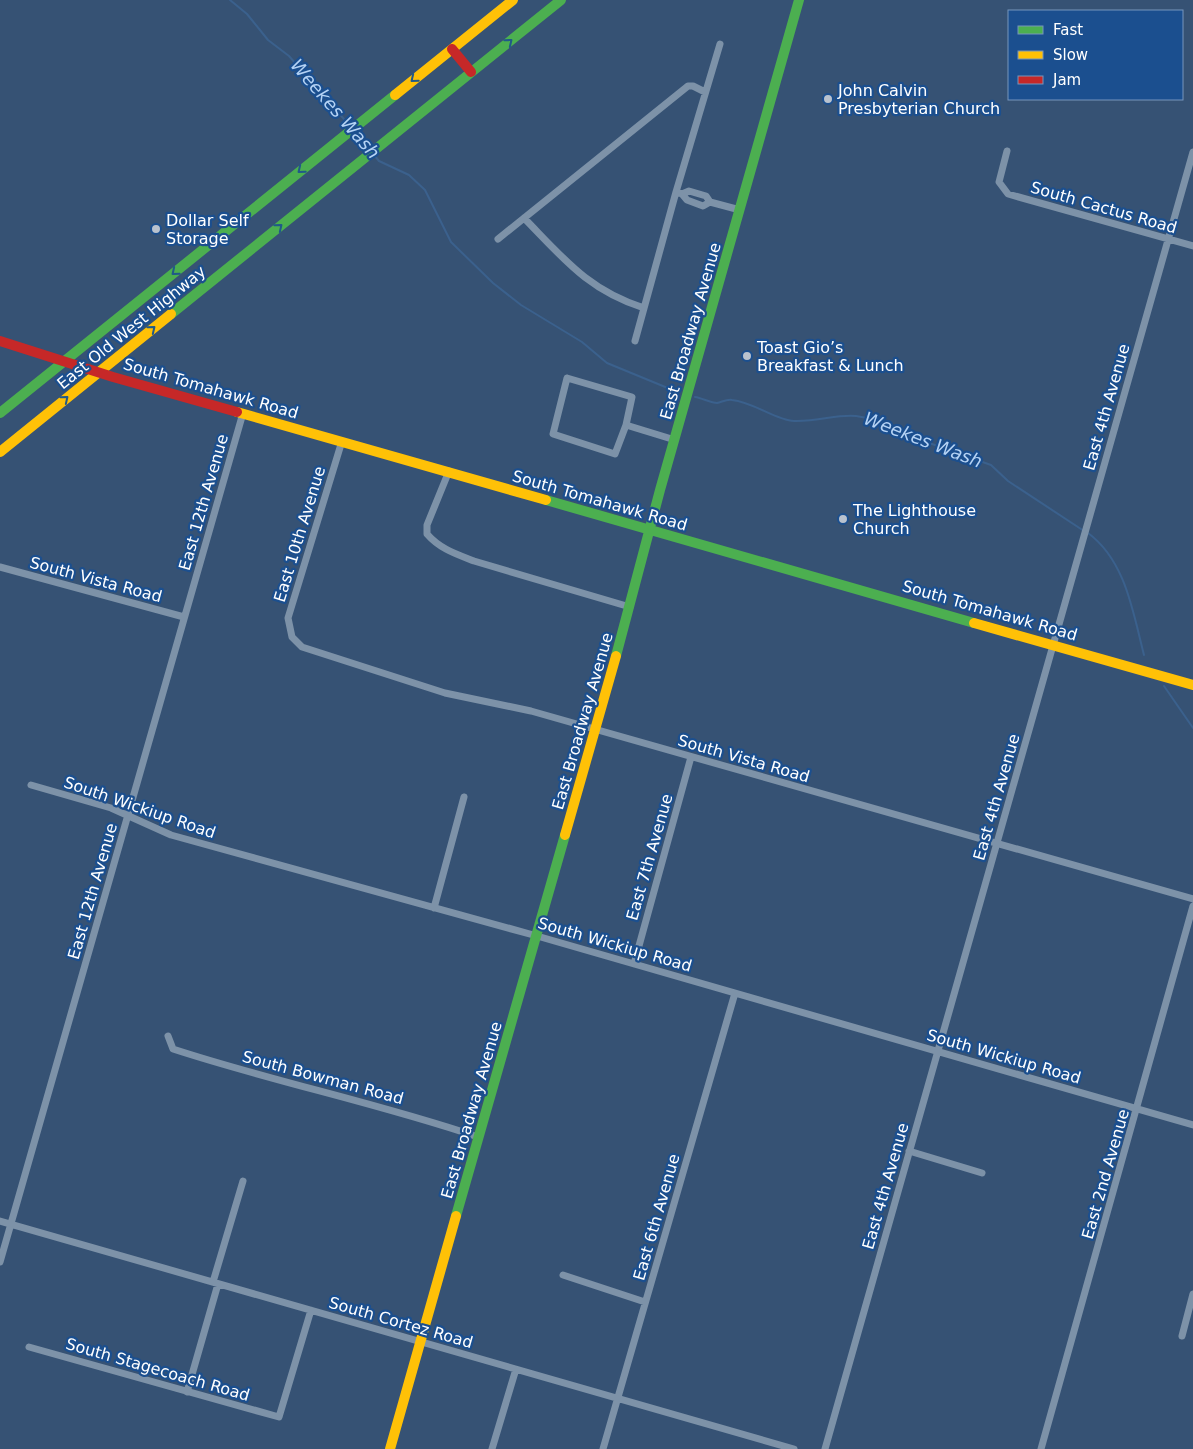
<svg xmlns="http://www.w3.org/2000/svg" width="1193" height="1449" font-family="'DejaVu Sans',sans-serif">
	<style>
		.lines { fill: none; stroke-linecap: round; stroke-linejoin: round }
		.stream { stroke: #3b618d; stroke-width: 2 }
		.street { stroke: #7d92a8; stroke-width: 7 }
		.fast { stroke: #4caf50; stroke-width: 10 }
		.slow { stroke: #ffc107; stroke-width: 10 }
		.jam { stroke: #c62828; stroke-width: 10 }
		.oneway { stroke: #205989 }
		.poi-dot { fill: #b9c2ce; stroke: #1b4f8f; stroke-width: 2 }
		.labels { text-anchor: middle; stroke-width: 4.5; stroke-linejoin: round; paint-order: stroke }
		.poi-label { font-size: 16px; fill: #fff; stroke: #1b4f8f; text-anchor: start }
		.street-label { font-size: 16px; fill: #fff; stroke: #1b4f8f }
		.water-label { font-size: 18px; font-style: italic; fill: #b5d3f5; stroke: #1b4f8f }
	</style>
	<rect width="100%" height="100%" fill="#365274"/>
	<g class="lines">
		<!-- stream -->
		<path class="stream" d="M230,0L247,14L268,40L289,56L350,126
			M355,132L369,149
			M374,155L379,161L409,175L425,190L451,242L493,283L521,305L582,342L607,363L675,391
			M695,397C702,398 711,403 717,403C722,402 727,399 732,400C753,402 776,420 794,421C833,422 851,404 890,429L991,465L1008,481L1084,531
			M1088,533C1126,561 1133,613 1144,655
			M1164,686L1193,728"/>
		<!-- street -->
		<path class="street" d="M1007,151L999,182L1008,194L1193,246
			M682,194L676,192L720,44
			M710,202L706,196L689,191L682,194L687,200L703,206L710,202L740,210
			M524,218C564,259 588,290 644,308
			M498,239L688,86H693L705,92
			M635,341L676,192
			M567,378L632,397L626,425L615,454L553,434Z
			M626,425L675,440
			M342,441L288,618L292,637L302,647L445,693L531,711L1193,899
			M449,471L427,525V534C440,549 456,554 474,561L630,607
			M0,567L184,617
			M31,785L111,808L171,835L537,936L1193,1125
			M434,908L464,797
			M634,964L691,757
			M168,1036L173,1049C274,1082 378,1103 478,1137
			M909,1151L982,1173
			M0,1221L794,1449
			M0,1262L243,413
			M563,1275L645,1302
			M213,1282L243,1181
			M1182,1336L1193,1294
			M29,1347L279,1417L311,1310
			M187,1392L218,1284
			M492,1449L516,1369
			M603,1449L735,993
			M825,1449L1193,152
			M1041,1449L1193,906"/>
		<!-- fast -->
		<path class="fast" d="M171,314L561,0
			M0,413L395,95
			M546,500L974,623
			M616,656L660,490L799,0
			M456,1216L565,835"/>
		<!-- slow -->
		<path class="slow" d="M395,95L513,0
			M237,412L546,500
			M0,452L171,314
			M974,623L1193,685
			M565,835L616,656
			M390,1449L456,1216"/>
		<!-- jam -->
		<path class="jam" d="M452,49L471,72
			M0,341L113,377L237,412"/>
	</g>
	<!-- one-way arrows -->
	<defs><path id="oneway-chevron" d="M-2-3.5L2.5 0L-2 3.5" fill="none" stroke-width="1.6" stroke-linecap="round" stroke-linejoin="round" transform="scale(1.25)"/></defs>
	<g class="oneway">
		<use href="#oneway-chevron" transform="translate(509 42) rotate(-39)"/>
		<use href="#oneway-chevron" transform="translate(414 79) rotate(141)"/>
		<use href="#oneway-chevron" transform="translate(301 170) rotate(141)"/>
		<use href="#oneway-chevron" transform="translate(279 227) rotate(-39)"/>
		<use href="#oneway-chevron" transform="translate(175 272) rotate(141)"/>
		<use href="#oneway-chevron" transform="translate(152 329) rotate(-39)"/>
		<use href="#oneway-chevron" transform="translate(65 399) rotate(-39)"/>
	</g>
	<!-- markers -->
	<g class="poi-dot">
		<circle cx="828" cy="99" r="5"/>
		<circle cx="156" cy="229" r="5"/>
		<circle cx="747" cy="356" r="5"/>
		<circle cx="843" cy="519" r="5"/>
	</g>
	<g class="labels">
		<!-- poi labels -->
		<g class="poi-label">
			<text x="838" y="96">John Calvin<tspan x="838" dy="18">Presbyterian Church</tspan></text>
			<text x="166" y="226">Dollar Self<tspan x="166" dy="18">Storage</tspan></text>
			<text x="757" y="353">Toast Gio’s<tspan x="757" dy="18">Breakfast &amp; Lunch</tspan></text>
			<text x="853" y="516">The Lighthouse<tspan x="853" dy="18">Church</tspan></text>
		</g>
		<!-- street labels -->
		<g class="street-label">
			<text transform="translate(1104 207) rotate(16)" y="6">South Cactus Road</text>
			<text transform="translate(131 327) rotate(-39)" y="6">East Old West Highway</text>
			<text transform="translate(690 331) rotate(-74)" y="6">East Broadway Avenue</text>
			<text transform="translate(211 388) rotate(16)" y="6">South Tomahawk Road</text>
			<text transform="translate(1106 407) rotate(-74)" y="6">East 4th Avenue</text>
			<text transform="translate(600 500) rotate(16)" y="6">South Tomahawk Road</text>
			<text transform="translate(203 502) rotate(-74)" y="6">East 12th Avenue</text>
			<text transform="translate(299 534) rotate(-73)" y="6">East 10th Avenue</text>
			<text transform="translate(96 579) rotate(15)" y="6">South Vista Road</text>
			<text transform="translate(990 610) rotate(16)" y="6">South Tomahawk Road</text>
			<text transform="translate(582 721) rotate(-74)" y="6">East Broadway Avenue</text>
			<text transform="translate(744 758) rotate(16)" y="6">South Vista Road</text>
			<text transform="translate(996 797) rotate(-74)" y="6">East 4th Avenue</text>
			<text transform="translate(140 807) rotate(19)" y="6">South Wickiup Road</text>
			<text transform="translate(649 857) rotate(-74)" y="6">East 7th Avenue</text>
			<text transform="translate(92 891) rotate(-74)" y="6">East 12th Avenue</text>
			<text transform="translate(615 944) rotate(16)" y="6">South Wickiup Road</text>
			<text transform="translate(1004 1056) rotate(16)" y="6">South Wickiup Road</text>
			<text transform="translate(323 1077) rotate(15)" y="6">South Bowman Road</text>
			<text transform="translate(471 1110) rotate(-74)" y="6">East Broadway Avenue</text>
			<text transform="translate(1105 1174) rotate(-74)" y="6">East 2nd Avenue</text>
			<text transform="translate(885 1186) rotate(-74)" y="6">East 4th Avenue</text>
			<text transform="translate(656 1217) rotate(-74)" y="6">East 6th Avenue</text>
			<text transform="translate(401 1322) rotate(16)" y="6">South Cortez Road</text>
			<text transform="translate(158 1369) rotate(16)" y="6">South Stagecoach Road</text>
		</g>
		<!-- water labels -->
		<g class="water-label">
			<text transform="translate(335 109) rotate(49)" y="6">Weekes Wash</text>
			<text transform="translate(923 440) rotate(21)" y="6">Weekes Wash</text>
		</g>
	</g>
	<!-- legend -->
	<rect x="1008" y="10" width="175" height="90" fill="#1b4f8f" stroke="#7695bc"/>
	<rect x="1018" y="26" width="25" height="8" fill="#4caf50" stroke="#7695bc"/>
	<text x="1053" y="35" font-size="15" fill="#ffffff">Fast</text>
	<rect x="1018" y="51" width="25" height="8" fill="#ffc107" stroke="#7695bc"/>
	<text x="1053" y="60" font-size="15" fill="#ffffff">Slow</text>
	<rect x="1018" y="76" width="25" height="8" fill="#c62828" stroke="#7695bc"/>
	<text x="1053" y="85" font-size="15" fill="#ffffff">Jam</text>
</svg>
